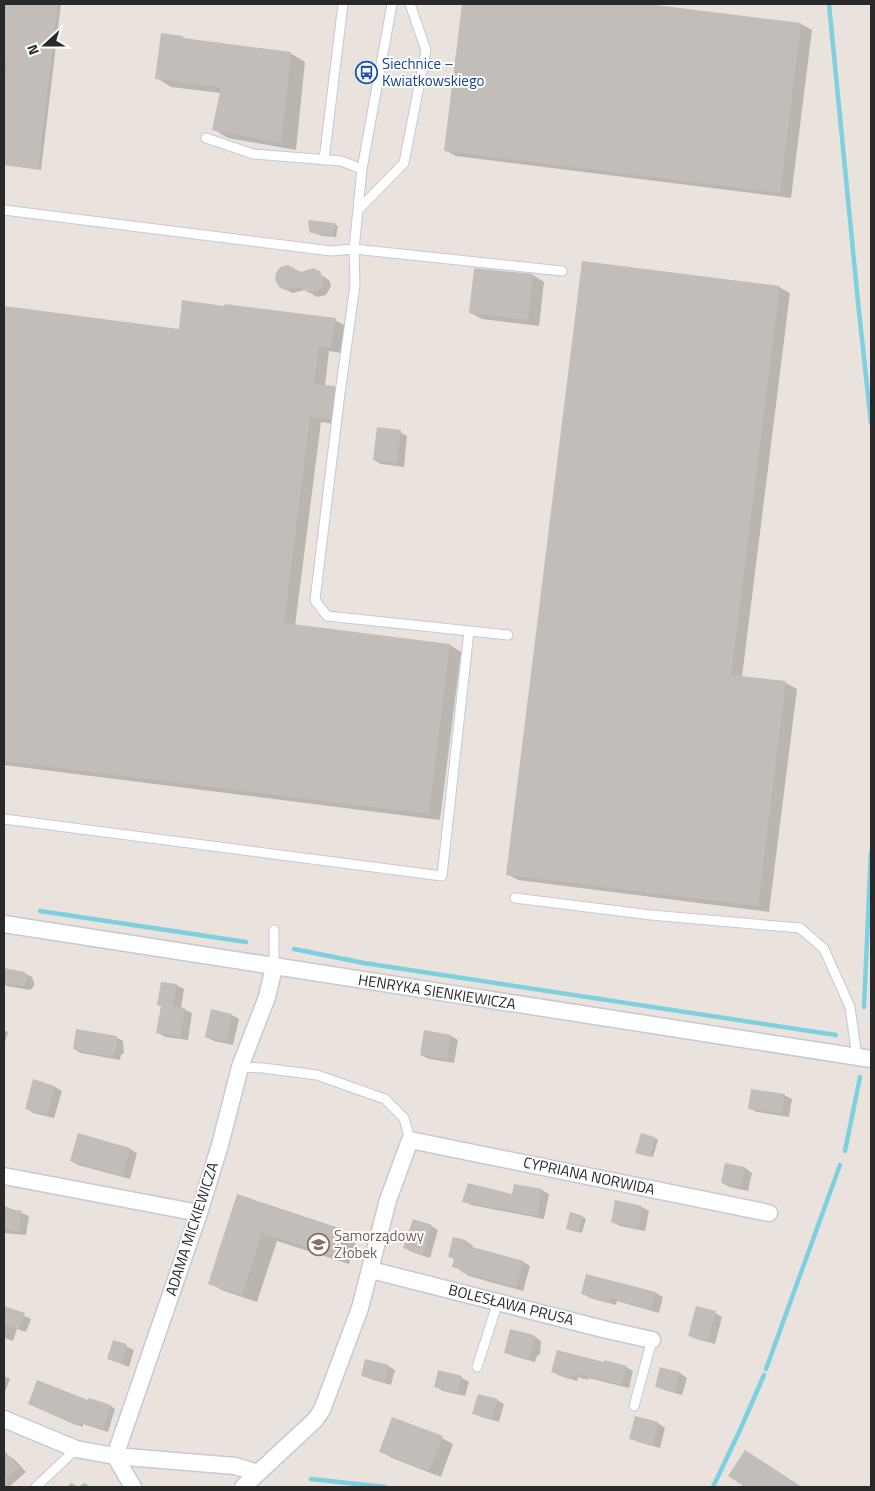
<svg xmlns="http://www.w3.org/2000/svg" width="875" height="1491" font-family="'Titillium Web',sans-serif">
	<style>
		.shadow { fill: #0003 }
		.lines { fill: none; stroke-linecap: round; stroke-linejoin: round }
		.stream { stroke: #7cd0df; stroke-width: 4.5 }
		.building { fill: #c2bdb9 }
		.service-casing { stroke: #c5c9d1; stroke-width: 11 }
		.minor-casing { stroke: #c5c9d1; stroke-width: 19 }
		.service { stroke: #fff; stroke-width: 9 }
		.minor { stroke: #fff; stroke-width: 16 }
		.labels { text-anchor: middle; stroke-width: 4; stroke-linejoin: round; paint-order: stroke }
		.transit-label { font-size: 15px; fill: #164399; stroke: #fff; text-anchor: start }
		.street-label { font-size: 15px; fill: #292929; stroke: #fff }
		.education-label { font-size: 15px; fill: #785e54; stroke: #fff; text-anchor: start }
	</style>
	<rect width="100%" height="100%" fill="#eae3dd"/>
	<!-- shadow -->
	<path class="shadow" d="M4,4H61L41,170L4,165Z
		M463,4H638L801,24L812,30L791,198L456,156L445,150Z
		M182,37L187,40L290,53L305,62L296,150L228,138L213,129L221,93L171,87L157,78Z
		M334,224L338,226L336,237L322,236L312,232Z
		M312,269L329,280L331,286L326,295L317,297L305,290L292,293L285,289L301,273Z
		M533,275L544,282L539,326L482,319L471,313Z
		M779,287L790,293L742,677L786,683L797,689L769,912L518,880L507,874Z
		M4,308L180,330L335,320L346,326L342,353L329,351L325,386L334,387L345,394L341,425L321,422L295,626L450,645L461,652L440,820L4,765Z
		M400,432L407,436L404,467L381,464L374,460Z
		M4,970L24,973L32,977L34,982V986L30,990L7,986L4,984Z
		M176,985L184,989L181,1008L192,1013L188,1040L165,1037L158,1033Z
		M212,1011L232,1015L239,1019L233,1045L214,1041L206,1037Z
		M4,1030L8,1032L5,1043H4Z
		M451,1036L458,1040L454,1063L429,1059L421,1055Z
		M116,1037L123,1041L124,1053L121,1055L120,1060L81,1053L74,1049Z
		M34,1081L55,1087L62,1091L54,1118L33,1113L26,1108Z
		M784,1095L792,1099L789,1117L757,1112L749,1108Z
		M78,1134L130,1149L137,1153L130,1179L78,1165L71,1161Z
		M655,1138L658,1140L653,1157L637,1153Z
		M726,1165L745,1168L752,1173L748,1191L730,1187L722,1183Z
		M542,1190L549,1194L544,1219L471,1205L464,1201Z
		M238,1196L342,1230L357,1238L349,1264L277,1241L257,1302L224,1291L209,1283Z
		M616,1202L642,1207L649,1211L645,1231L620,1226L612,1222Z
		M4,1206L29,1216L26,1235L4,1233Z
		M583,1217L586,1219L582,1233L570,1230Z
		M431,1226L438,1230L430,1258L412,1252L405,1248Z
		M454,1238L466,1241L473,1246L472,1248L523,1262L530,1266L523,1291L469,1276L454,1266L455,1260L449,1256Z
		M582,1293H656L663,1297L659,1313L617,1301L616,1305L590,1298Z
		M4,1307L31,1319L26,1332L17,1329L13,1341L4,1338Z
		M715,1313L722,1317L715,1344L696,1339L689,1335Z
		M534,1336L541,1341L540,1354L537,1356L535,1362L513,1356L506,1352Z
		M114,1341L134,1350L129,1367L109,1359Z
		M605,1364L626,1367L633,1371L629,1388L588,1378V1380L578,1377L577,1381L560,1376L553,1372Z
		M388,1366L395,1370L391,1385L370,1379L363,1375Z
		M661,1369L680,1373L687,1378L682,1395L664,1390L656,1386Z
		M439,1372L462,1378L469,1382L465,1396L443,1391L436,1387Z
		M4,1376L10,1379L4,1394Z
		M497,1400L504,1404L499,1422L481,1417L474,1413Z
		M89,1402L111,1406L115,1409L108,1432L83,1424V1427L34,1406Z
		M636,1418L658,1423L665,1428L660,1448L638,1442L631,1438Z
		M393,1419L442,1438L453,1444L441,1477L392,1458L381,1451Z
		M7,1455L14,1459L26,1472L9,1487H4V1457Z
		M760,1460L801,1487H748L730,1475Z
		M71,1483L78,1487H67Z
		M84,1483L91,1487H92H79Z"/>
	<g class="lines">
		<!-- stream -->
		<path class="stream" d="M829,4L858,302L871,423
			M40,911L246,942
			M294,949L364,963L836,1035
			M864,1007L871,852
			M845,1151L860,1077
			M766,1369L840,1165
			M311,1479L385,1487
			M713,1487L740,1430L764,1375"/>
	</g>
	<!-- building -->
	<path class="building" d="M4,4H58L38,169L4,165V88L7,63H4Z
		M462,4H648L801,23L780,193L444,151Z
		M161,33L183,36V38L291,52L281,143L212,130L221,87L155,79Z
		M308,220L335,223L333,236L311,233L309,230Z
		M582,261L780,286L731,675L786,681L758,906L506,875Z
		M288,265L301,272L313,268L320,271L324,281L321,288L318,291L309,293L297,286L284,290L279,287L275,280L276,273L280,267Z
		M474,268L533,274L528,320L469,313Z
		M182,300L224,306L225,304L336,318L331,348L319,346L314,384L335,386L331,419L310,417L284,623L450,644L429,814L4,761V306L179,329Z
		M377,427L401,430L397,463L373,460Z
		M4,968L25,972L27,977V982L23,986L4,984Z
		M161,982L177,984L173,1006L185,1008L181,1037L156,1033L161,1006L157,1005Z
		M211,1009L232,1014L226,1042L205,1037Z
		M76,1029L117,1036V1049L114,1052L113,1057L73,1049Z
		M424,1030L451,1035L447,1060L420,1055Z
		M33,1079L55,1086L47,1115L25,1109Z
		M751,1089L785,1094L782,1113L748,1109Z
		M78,1133L130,1148L123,1176L70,1161Z
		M641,1133L655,1137L650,1157L635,1153Z
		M725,1163L745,1167L741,1187L721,1183Z
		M468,1183L512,1194L514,1184L542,1189L537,1216L462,1202Z
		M237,1194L342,1229L334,1256L262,1233L242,1295L208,1284Z
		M615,1200L642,1206L638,1228L611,1222Z
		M4,1208L22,1211L19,1232L4,1229Z
		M570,1212L583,1216L578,1232L566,1229Z
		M413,1219L432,1225L423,1254L403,1248Z
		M453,1237L466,1240L465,1245L524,1261L516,1287L461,1272V1269L452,1267L454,1258L448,1257Z
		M586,1274L656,1292L651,1310L610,1298L609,1302L581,1294Z
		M4,1306L25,1313L19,1329L4,1324Z
		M696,1306L716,1311L708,1341L688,1336Z
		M510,1329L534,1335L533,1350L530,1352L528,1359L504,1353Z
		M113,1340L127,1344L122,1364L107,1359Z
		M557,1350L604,1362V1360L627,1366L622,1385L581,1375L580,1377L571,1374L570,1378L551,1372Z
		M365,1359L389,1365L384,1382L361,1376Z
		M660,1367L680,1372L675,1392L655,1387Z
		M438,1370L462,1376L458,1393L434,1387Z
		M37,1380L88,1400L89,1398L111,1405L103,1430L79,1422L78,1426L28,1404Z
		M478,1394L498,1399L492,1419L472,1414Z
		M635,1416L658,1422L653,1445L629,1439Z
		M392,1417L443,1436L429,1471L379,1452Z
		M4,1450L19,1467L4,1481Z
		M745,1450L802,1487H745L728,1476Z"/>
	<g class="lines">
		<defs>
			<path id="service" d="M392,4L362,169L354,249L355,285L340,393L315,600L327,616L508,635
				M206,138L253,154L341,161L362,169
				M324,160L343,4
				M359,209L404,163L426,50L410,4
				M4,210L331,251L354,249L562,271
				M4,819L442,876L469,631
				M515,898L651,915L800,928L824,949L850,1007L857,1057
				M274,930V967
				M240,1067L263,1068L317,1075L385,1099L404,1118L410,1140
				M477,1367L498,1302
				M634,1406L652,1340
				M36,1487L76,1449"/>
			<path id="minor" d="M4,924L871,1059
				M4,1176L199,1213
				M371,1270L607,1330L652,1340
				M4,1419L76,1449L115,1456L235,1466L258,1473
				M133,1487L115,1456L199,1213L220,1145L240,1067L267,997L274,967
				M243,1487L315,1420L322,1410L360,1308L388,1200L410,1140L769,1213"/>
		</defs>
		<!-- service casing -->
		<use href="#service" class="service-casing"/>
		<!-- minor casing -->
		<use href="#minor" class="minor-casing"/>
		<!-- service -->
		<use href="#service" class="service"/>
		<!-- minor -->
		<use href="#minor" class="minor"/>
	</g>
	<!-- icons -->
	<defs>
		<symbol id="bus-ring" viewBox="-11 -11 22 22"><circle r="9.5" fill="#fff" stroke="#1a4fb4" stroke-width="1.5"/><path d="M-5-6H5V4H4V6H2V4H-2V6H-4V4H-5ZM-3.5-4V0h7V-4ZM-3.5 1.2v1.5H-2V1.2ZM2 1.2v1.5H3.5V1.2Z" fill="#1a4fb4"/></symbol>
		<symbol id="school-ring" viewBox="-11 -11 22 22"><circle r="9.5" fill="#fff" stroke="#8d6e63" stroke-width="1.5"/><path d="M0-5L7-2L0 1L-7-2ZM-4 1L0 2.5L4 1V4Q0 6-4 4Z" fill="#8d6e63"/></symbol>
	</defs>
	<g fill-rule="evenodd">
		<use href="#bus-ring" x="354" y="60" width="25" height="25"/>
		<use href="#school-ring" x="306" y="1232" width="25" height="25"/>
	</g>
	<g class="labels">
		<!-- transit labels -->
		<g class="transit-label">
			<text x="382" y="69">Siechnice –<tspan x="382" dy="17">Kwiatkowskiego</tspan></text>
		</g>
		<!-- street labels -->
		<g class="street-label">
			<text transform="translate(437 992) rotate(9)" y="5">HENRYKA SIENKIEWICZA</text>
			<text transform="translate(589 1176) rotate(12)" y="5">CYPRIANA NORWIDA</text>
			<text transform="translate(192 1229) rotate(-72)" y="5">ADAMA MICKIEWICZA</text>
			<text transform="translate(511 1305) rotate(14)" y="5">BOLESŁAWA PRUSA</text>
		</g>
		<!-- education labels -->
		<g class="education-label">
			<text x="334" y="1241">Samorządowy<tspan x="334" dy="17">Żłobek</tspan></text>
		</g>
	</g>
	<!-- border -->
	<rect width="875" height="1491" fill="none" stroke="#292929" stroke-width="10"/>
	<!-- north arrow -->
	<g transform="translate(45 45) rotate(249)" stroke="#ffffff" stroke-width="4" paint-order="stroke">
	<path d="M0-4L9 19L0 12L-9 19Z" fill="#292929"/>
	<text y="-8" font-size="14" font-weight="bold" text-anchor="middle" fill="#292929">N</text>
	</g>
</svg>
